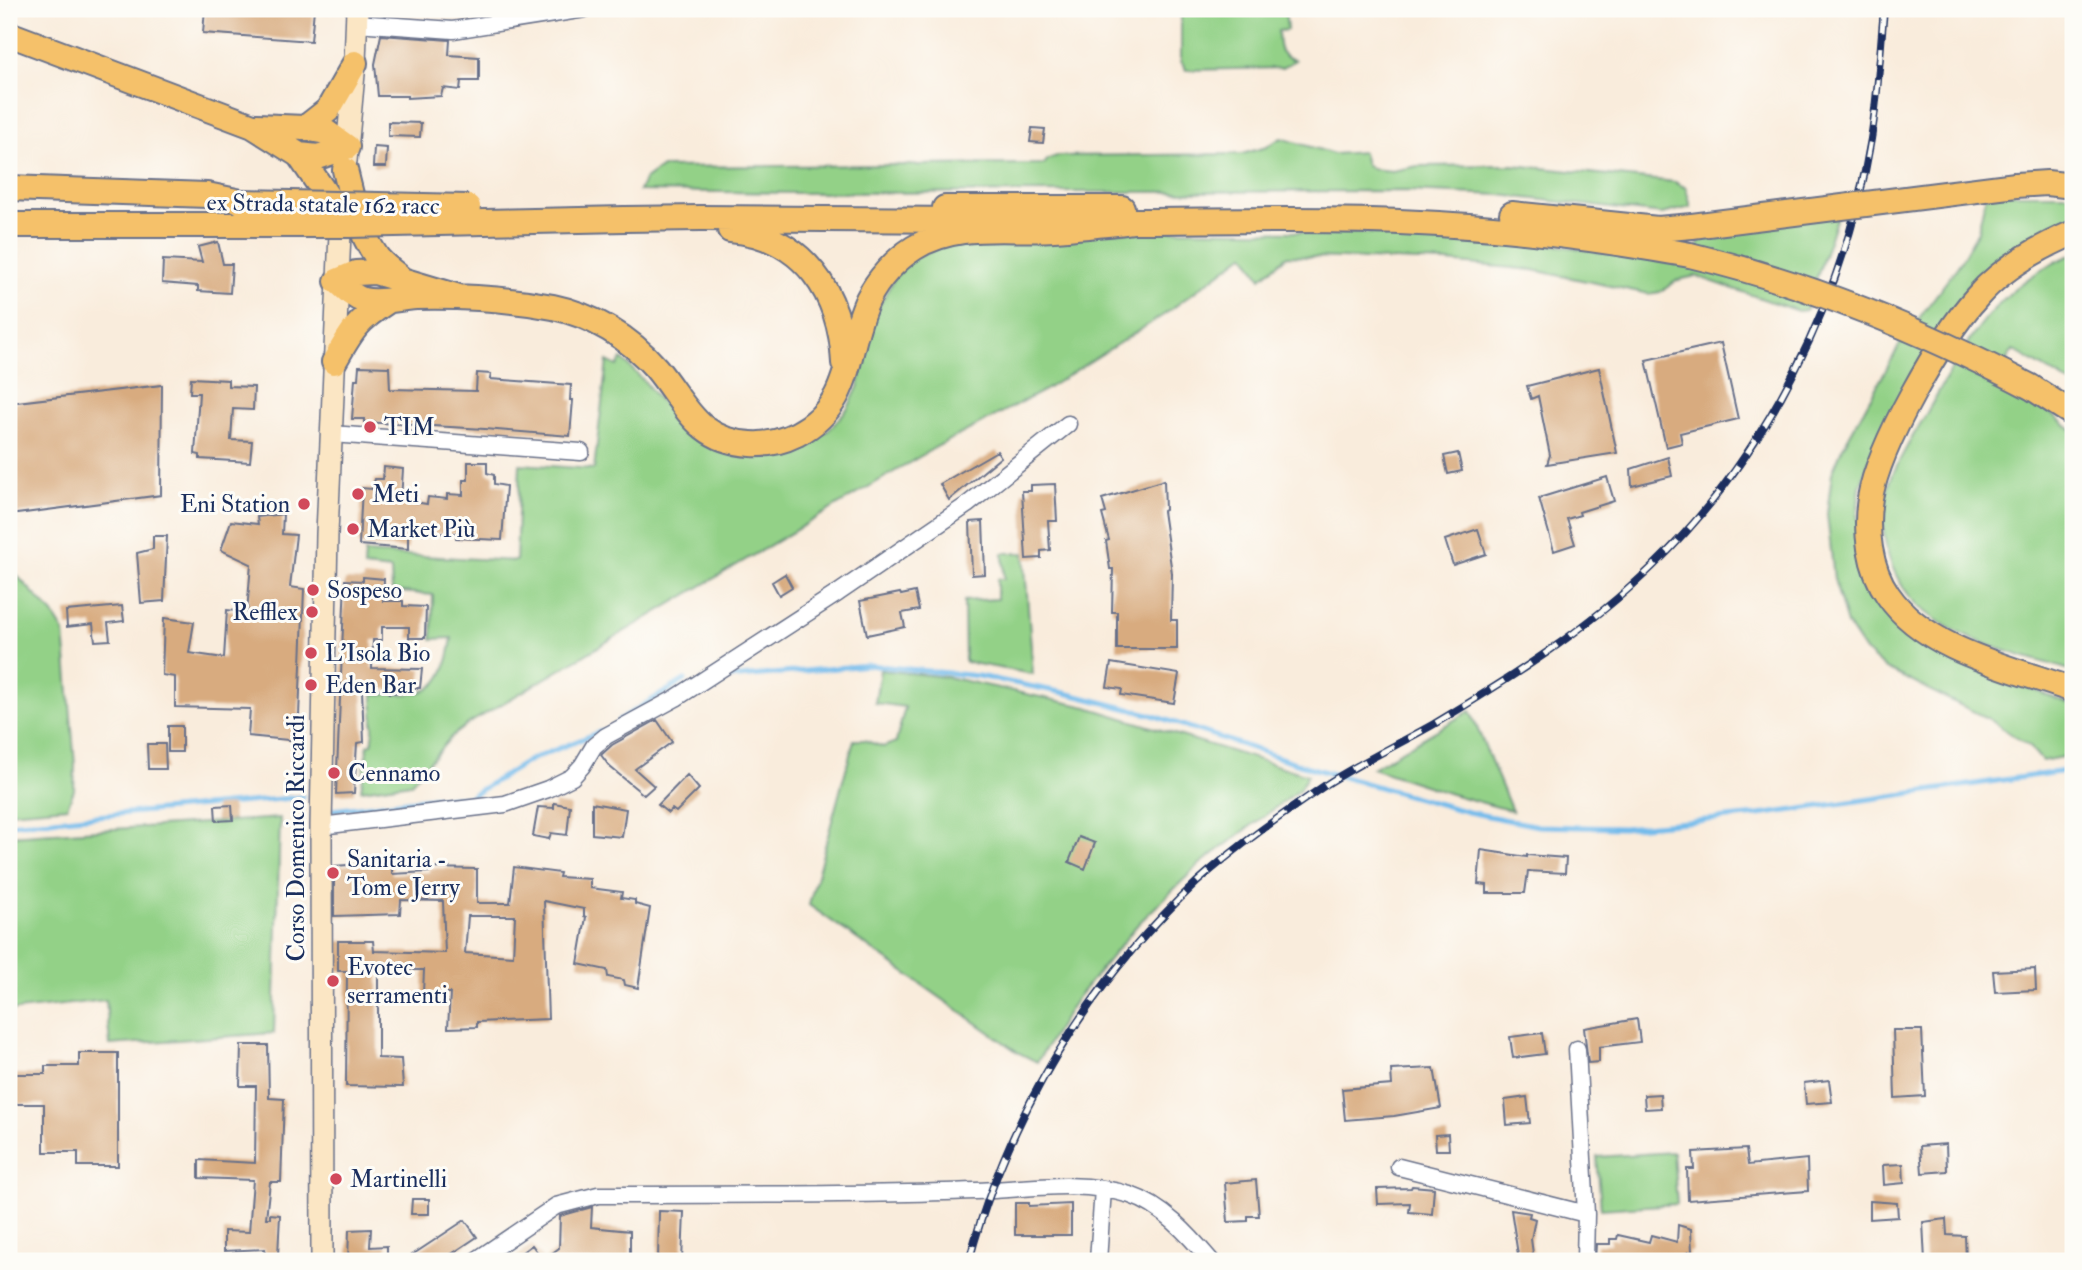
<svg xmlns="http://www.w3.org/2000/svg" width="2082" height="1270" font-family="'IM FELL Double Pica',serif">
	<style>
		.green { fill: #93d187; stroke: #578072; stroke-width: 2 }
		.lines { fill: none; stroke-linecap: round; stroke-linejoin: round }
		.stream { stroke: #73bbeb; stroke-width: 5 }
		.building { fill: #d8ab7f; fill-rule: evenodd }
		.minor-casing { stroke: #69718a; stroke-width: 19 }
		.secondary-casing { stroke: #69718a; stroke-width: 24 }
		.trunk-casing { stroke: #69718a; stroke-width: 28 }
		.minor { stroke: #fff; stroke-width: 16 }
		.secondary { stroke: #fbe6c4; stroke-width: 21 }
		.trunk { stroke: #f5c16b; stroke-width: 24 }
		.rail-casing { stroke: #1b2f5e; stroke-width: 8 }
		.rail { stroke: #fdfcf7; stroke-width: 5; stroke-dasharray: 16; stroke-linecap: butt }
		.trunk-bridge-casing { stroke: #69718a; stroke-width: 28; stroke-linecap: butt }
		.trunk-bridge { stroke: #f5c16b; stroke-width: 24 }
		.poi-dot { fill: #d1495b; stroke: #fdfcf7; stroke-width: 2.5 }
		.labels { text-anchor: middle; stroke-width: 6; stroke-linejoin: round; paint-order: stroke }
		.street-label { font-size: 24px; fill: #1b2f5e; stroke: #fdfcf7 }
		.poi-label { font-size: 24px; fill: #1b2f5e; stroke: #fdfcf7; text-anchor: start }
	</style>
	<rect width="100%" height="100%" fill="#fdfcf7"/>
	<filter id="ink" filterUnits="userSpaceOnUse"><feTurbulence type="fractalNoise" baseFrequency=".0143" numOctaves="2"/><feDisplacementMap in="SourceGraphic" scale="14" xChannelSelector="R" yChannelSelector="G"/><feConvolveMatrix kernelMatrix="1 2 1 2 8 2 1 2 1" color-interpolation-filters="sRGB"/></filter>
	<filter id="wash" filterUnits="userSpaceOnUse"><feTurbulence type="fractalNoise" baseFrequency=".00686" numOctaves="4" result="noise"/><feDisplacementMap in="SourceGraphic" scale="28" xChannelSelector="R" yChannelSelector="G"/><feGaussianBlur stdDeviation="1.57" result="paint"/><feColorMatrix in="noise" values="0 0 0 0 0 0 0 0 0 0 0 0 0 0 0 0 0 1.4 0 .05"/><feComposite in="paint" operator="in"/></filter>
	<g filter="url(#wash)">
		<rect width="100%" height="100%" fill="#f9ecdc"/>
		<!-- green -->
		<path class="green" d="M1181,9H1285L1287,30L1278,31C1279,48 1277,54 1295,60L1282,68L1186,70L1181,61Z
			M1281,138L1334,154L1363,152L1366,165L1372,169L1392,171L1418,166L1513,165L1675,182L1686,188L1691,207L1662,214L1500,195L1406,191L798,193L639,191L644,180L662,167L1044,164L1048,159L1057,156L1242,154L1266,147Z
			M1986,194H2073V220L2049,230L2017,249L1868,463L1860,487L1857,516L1886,611L1907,633L1935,653L2073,705V755L2042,761L2030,747L1989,719L1886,669L1865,651L1847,624L1834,579L1827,514L1832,473L1842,449L1902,341L1958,266L1978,231Z
			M1838,214L1806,310L1798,311L1696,276L1678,280L1660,292L1649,294L1533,270L1447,262L1287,256L1261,278L1245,254L1165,314L1045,390L936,447L468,724L452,736L411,783L361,790L368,745L372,744L373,739V694C426,695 443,697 452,638L432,639L433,595L392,591L391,570L364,567L365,553L516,561L520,464L594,469L607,361L617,366L622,359L645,382L663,405L668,402L771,454L807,444L829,430L848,408L859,385L872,319L895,277L913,259L963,236L1177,230L1491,235L1690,266L1705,231Z
			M2073,254V385L2013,350L1995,378L2036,402L2073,430V671C2020,654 1943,640 1908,594C1882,560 1876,513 1893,474C1903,451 1917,430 1929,409C1967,340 1997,285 2073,254Z
			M1003,553H1024L1033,674L965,662L964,601L997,599V579H1004Z
			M9,567L53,614L64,632L75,765L74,790L67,807L9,812Z
			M880,670L947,677L1087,707L1308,775L1299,790L1200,864L1138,924L1077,998L1037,1062L1019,1053L809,905L854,740H864L883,747L896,742L905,707L875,703Z
			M1470,711L1512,811L1451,794L1372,768Z
			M280,818L274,1033L110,1045L106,1000L9,1011V836Z
			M1673,1152L1677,1204L1601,1209L1597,1157Z"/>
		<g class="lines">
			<!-- stream -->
			<path class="stream" d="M729,678L868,665L978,676L1065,693L1149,714L1308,767L1468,812L1538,826L1623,828L1759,815L2073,770
				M619,720L685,680
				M333,810L432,798L469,797L530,760L602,731
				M9,824L303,797"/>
		</g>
		<g id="blocks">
			<!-- building -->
			<path class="building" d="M205,9H314L311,41L203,33Z
				M381,35L450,40L449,55L479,57V81H461L460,90L443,88L441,96L407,98V96H378L375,64Z
				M388,122L421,123L420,137L388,136Z
				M1032,128L1045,129L1043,143L1030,142Z
				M374,147L387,148L386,167H373Z
				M218,242L223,264H232L230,293L198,291V286L162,283L163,260L202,262L198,247Z
				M1721,343L1738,419L1680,433L1682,443L1666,447L1646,360Z
				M359,366L389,367L390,389L476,391L477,373L491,374L490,379L571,385L570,400H573L570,436L485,429L364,422V419H352L355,379H358Z
				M1599,368L1617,453L1547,464L1550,455L1538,396L1531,399L1527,386Z
				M191,378L228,380V386L254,387L253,410L233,409L231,440L252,441L250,462L200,459V455L195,454L199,393H190Z
				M162,385L161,495L9,515V403Z
				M997,451L1001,457L949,500L940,484Z
				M1458,453L1462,471L1448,474L1444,456Z
				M1668,457L1672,476L1632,486L1631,469Z
				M468,462H487V473L494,475V484L506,486L502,540L456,538V533L408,534V549L359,545L362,488L372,489L375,479H383L384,467L403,469L401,500L427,504L428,497L447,499V494L463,495V480H468Z
				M1607,477L1614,501L1579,512L1580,515L1567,519L1575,544L1554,551L1539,498Z
				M1164,480L1165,510L1163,511L1172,573L1171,620H1177V649H1117V612H1112L1113,569H1110L1106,541L1109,540L1102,514L1106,513L1102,499Z
				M1055,484L1057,521H1048L1050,550L1041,551V558L1026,559L1022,491H1031V485Z
				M283,514L282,534L296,535L290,587L304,589L298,741L248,736L250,709L175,707V677L162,675L164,618L194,622L189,653L224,658L227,610L247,612L251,564L221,550L231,521L258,524L257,517Z
				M983,521L985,574L972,575L970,522Z
				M1478,529L1486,554L1453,565L1445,540Z
				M153,536H167L164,601L141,603L137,553L153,549Z
				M785,574L792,587L779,595L772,582Z
				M363,577L384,579L383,601H403V606L426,607L425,638H409V627H382V640H373L372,668L422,669L420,688H402V692L389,693L388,689H362L364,742L357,743L354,793L336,794L345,580L363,581Z
				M915,592L919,610L902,613L905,627L867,635L860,601L900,593L901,595Z
				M122,606L124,621L108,623L110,640L95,641L93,624L67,627L66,611Z
				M1111,663L1179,674L1174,703L1121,695L1122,689L1107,687Z
				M657,720L672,742L635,769L654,786L644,795L610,767L601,755L612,745Z
				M168,726H182V752H168Z
				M147,744H165L166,769H148Z
				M687,775L699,789L676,812L672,809L668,813L658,805Z
				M554,803L570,806L567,835L551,833L549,839L533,836L538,807L554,808Z
				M592,803L626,809L622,837L592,834Z
				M232,805L233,820L216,821L215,806Z
				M1079,837L1095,843L1085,869L1069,862Z
				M1481,850L1527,857V855L1566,858L1565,873L1528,871L1525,893H1487V885L1478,884Z
				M392,862V874L429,872V868L477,869V903H510L514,867L560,873L559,877L590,879V888L622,892L621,898L635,900V904L650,908L638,988L625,985L624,980L608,977L607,970L578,964L586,917L584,916V909L544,901L548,1019L477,1022V1027L448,1028L450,993H423L424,970H378V1058L401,1059L403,1087L346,1086L347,971H338V941H373L374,951L445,953L443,901L401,900L400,914L334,916V866ZM468,916H515L513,956L465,953Z
				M2035,969L2036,990L1995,992L1993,971Z
				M1637,1019L1640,1042L1599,1047V1062L1588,1063L1584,1028Z
				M1893,1030H1922L1925,1096L1895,1098Z
				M1542,1033L1545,1054L1513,1058L1510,1037Z
				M241,1045H268L269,1098L284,1099L281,1182H270L266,1218H270V1214L280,1215L278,1255H264L265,1249L224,1251V1231L249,1232L253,1180L199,1178V1160L255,1163L256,1086H240Z
				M79,1053H118V1166H78V1152H44V1104H9V1074H45V1066H79Z
				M1434,1068L1441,1108L1394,1116L1345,1120L1342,1089L1392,1085L1391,1070Z
				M1829,1080L1832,1102L1806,1104L1804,1083Z
				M1660,1094L1661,1108L1645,1109L1644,1095Z
				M1527,1097L1530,1123L1507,1125L1505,1100Z
				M1448,1134L1449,1150H1436L1435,1135Z
				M1946,1144L1947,1171L1922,1173L1920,1146Z
				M1746,1149L1748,1165L1807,1159L1808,1191L1688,1200L1687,1169H1694L1693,1152Z
				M1903,1164L1904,1183L1884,1185L1883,1165Z
				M1256,1180L1259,1216H1248V1221L1228,1222L1225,1183Z
				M1412,1186L1434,1188L1432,1214L1409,1212L1410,1203L1378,1204L1377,1189L1411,1188Z
				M412,1199H429V1214H411Z
				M1870,1201L1897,1203L1898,1217L1870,1219Z
				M1015,1203H1029V1206L1071,1204V1235H1015Z
				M592,1207L591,1227L630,1231V1261H510L532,1245L543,1260L559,1248L560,1216Z
				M1511,1210L1530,1213L1529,1217L1535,1219L1531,1239L1534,1261H1519Z
				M659,1211L684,1212L682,1261H658Z
				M1946,1219L1947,1235L1965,1236L1966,1261H1925L1923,1222Z
				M465,1220L477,1237L441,1261H403Z
				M1678,1225L1691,1229L1692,1252H1688L1689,1261H1595L1596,1244H1610V1239H1617L1618,1235L1649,1242L1651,1235L1677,1242Z
				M371,1229L370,1247L387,1246V1261H348L349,1230Z"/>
		</g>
	</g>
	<g filter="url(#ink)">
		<use href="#blocks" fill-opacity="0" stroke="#69718a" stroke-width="2"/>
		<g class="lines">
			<defs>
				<path id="minor" d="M356,23L453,30L585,9
					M331,434L581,452
					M321,826L505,804L548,789L572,777L582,766L594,746L606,736L676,698L838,593L967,505L1068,424
					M1577,1049L1586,1214L1585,1261
					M1399,1167L1586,1214
					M475,1261L556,1206L598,1195C724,1194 850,1196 976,1191C1027,1189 1080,1179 1130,1195C1163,1206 1189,1235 1211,1261
					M1098,1261L1103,1189"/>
				<path id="secondary" d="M346,161L355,63L357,9
					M322,1261L321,826L327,534L341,210"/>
				<path id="trunk" d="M9,34L253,126L299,155L318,157L347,147
					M257,126L305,128L326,132L347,147
					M305,128L328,110L355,63
					M299,155L327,196L339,219
					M345,170C352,198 358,230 375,254C380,263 391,270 399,277
					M2016,185L2047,183L2073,186
					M9,188L207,195L241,202
					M945,208H1122
					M1512,214L1658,229L1692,226
					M625,219L701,218L967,220
					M1119,221C1230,221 1342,217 1453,225C1533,230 1612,241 1690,255
					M730,230C804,236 841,294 844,363
					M2073,233C2038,248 2002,268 1977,297C1941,337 1879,445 1870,498C1865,530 1869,568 1888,595C1926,651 2012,668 2073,690
					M459,297L375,272L356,273L337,281C345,288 353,297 363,300C381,304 398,298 416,297C459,296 510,299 553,307C592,315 630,338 656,368C686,404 696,441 751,444C767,445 783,441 797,434C855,404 844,349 868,299C878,279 895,260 914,248C956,221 1007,232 1054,229C1080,227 1107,224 1133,221
					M334,362C352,330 357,321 388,301
					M2031,387L2073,414"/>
			</defs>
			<!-- minor casing -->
			<use href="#minor" class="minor-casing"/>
			<!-- secondary casing -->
			<use href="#secondary" class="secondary-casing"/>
			<!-- trunk casing -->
			<use href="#trunk" class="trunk-casing"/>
			<!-- minor -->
			<use href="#minor" class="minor"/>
			<!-- secondary -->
			<use href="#secondary" class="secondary"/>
			<!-- trunk -->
			<use href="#trunk" class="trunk"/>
			<defs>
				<path id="rail" d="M969,1261C1008,1115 1087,985 1197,882C1237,846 1283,814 1327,784C1361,762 1399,744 1434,724C1511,678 1587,630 1652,567C1767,457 1845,296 1871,139C1878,96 1880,52 1884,9"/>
			</defs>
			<!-- rail casing -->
			<use href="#rail" class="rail-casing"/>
			<!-- rail -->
			<use href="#rail" class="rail"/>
			<defs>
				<path id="trunk-bridge" d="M241,202L468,207
					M9,225H350L625,219
					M1692,226L2016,185
					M1690,255C1811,284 1921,330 2031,387"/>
			</defs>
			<!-- trunk-bridge casing -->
			<use href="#trunk-bridge" class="trunk-bridge-casing"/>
			<!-- trunk-bridge -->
			<use href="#trunk-bridge" class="trunk-bridge"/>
		</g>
	</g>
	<!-- markers -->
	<g class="poi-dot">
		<circle cx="370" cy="427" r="7"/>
		<circle cx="358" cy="494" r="7"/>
		<circle cx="304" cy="504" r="7"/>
		<circle cx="353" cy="529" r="7"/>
		<circle cx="313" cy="590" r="7"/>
		<circle cx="312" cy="612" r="7"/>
		<circle cx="311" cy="653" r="7"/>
		<circle cx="311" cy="685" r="7"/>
		<circle cx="334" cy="773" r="7"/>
		<circle cx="333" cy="873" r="7"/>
		<circle cx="333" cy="981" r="7"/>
		<circle cx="336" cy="1179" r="7"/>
	</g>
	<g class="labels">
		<!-- street labels -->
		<g class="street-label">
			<text transform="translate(323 204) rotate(1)" y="8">ex Strada statale 162 racc</text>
			<text transform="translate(296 838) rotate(-90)" y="8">Corso Domenico Riccardi</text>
		</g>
		<!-- poi labels -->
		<g class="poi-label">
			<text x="384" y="435">TIM</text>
			<text x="372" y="502">Meti</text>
			<text x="290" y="512" text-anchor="end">Eni Station</text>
			<text x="367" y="537">Market Più</text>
			<text x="327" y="598">Sospeso</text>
			<text x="298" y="620" text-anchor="end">Refflex</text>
			<text x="325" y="661">L'Isola Bio</text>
			<text x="325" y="693">Eden Bar</text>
			<text x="348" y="781">Cennamo</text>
			<text x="347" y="867">Sanitaria -<tspan x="347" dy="28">Tom e Jerry</tspan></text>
			<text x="347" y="975">Evotec<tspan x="347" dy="28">serramenti</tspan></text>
			<text x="350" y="1187">Martinelli</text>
		</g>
	</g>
	<!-- margin -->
	<rect width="2082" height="1270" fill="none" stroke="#fdfcf7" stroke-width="35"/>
</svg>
